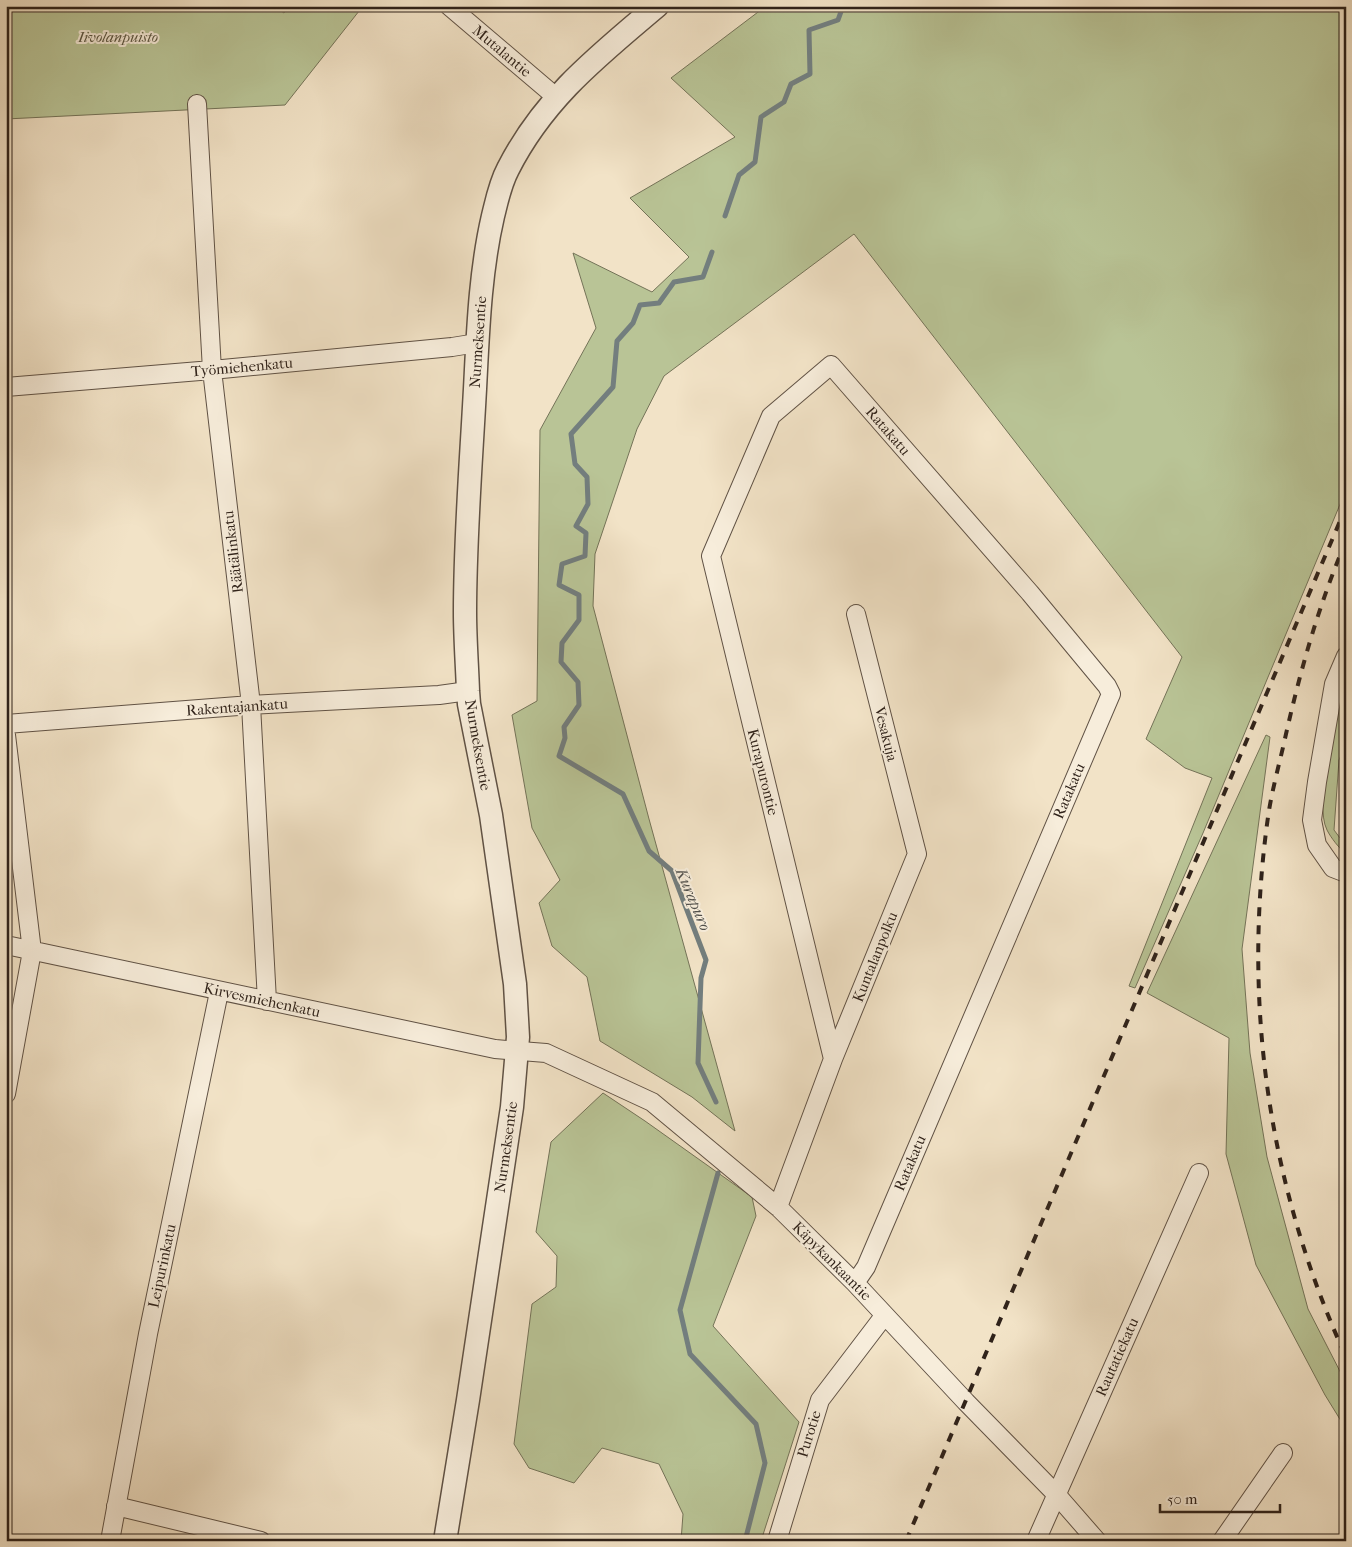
<svg xmlns="http://www.w3.org/2000/svg" width="1352" height="1547" font-family="'IM FELL French Canon',serif">
	<style>
		.green { fill: #b9c496; stroke: #747358 }
		.lines { fill: none; stroke-linecap: round; stroke-linejoin: round }
		.stream { stroke: #737e7e; stroke-width: 5 }
		.minor-casing { stroke: #605245; stroke-width: 20 }
		.tertiary-casing { stroke: #605245; stroke-width: 25 }
		.minor { stroke: #f7eddb; stroke-width: 18 }
		.tertiary { stroke: #f7eddb; stroke-width: 22 }
		.rail { stroke: #2f221a; stroke-width: 4; stroke-dasharray: 9 9; stroke-linecap: butt }
		.labels { text-anchor: middle; stroke-width: 4; stroke-linejoin: round; paint-order: stroke }
		.park-label { font-size: 15px; font-style: italic; fill: #58533f; stroke: #f7eddb }
		.street-label { font-size: 15px; fill: #2f221a; stroke: #f7eddb }
		.water-label { font-size: 16px; font-style: italic; fill: #51504c; stroke: #f7eddb }
	</style>
	<rect width="100%" height="100%" fill="#f2e3c7"/>
	<filter id="stains"><feTurbulence type="fractalNoise" baseFrequency=".004" numOctaves="4"/><feColorMatrix values="0 0 0 0 .2 0 0 0 0 .09 0 0 0 0 .02 0 0 0 .5 -.17"/></filter>
	<radialGradient id="worn" r=".72"><stop offset=".6" stop-color="#630" stop-opacity="0"/><stop offset="1" stop-color="#630" stop-opacity=".3"/></radialGradient>
	<!-- green -->
	<path class="green" d="M6,6H274L284,13L290,6H363L285,105L6,119Z
		M766,6H1346V490L1203,833L1135,988L1129,986L1212,778L1185,768L1146,739L1182,657L854,234L664,376L637,429L595,554L593,606L649,819L735,1131L692,1097L600,1041L587,977L552,946L539,903L560,880L532,828L512,715L537,701L540,430L596,328L573,253L652,292L689,257L630,198L735,137L671,78Z
		M1346,681V743L1339,760L1334,830L1340,838L1346,841V854C1339,848 1331,838 1327,830C1313,803 1338,712 1346,681Z
		M1266,735L1270,737L1242,949L1250,1053L1267,1157L1308,1309L1346,1383V1429L1325,1395L1256,1265L1226,1154L1229,1038L1147,993Z
		M603,1093L645,1121L752,1197L756,1216L713,1326L799,1422L761,1541H681L683,1514L659,1464L602,1448L574,1483L529,1468L514,1444L532,1304L556,1287L557,1256L536,1232L551,1142Z"/>
	<g class="lines">
		<!-- stream -->
		<path class="stream" d="M725,216L739,175L755,162L761,117L784,102L791,84L810,74L809,30L838,20L843,6
			M712,252L703,277L674,282L659,303L640,305L633,323L617,341L613,387L571,434L575,464L587,477L588,504L576,526L586,533L585,556L562,564L559,585L579,595V620L562,643L561,662L578,682L579,705L564,727L565,738L559,756L623,794L649,851L672,871L706,960L701,978L698,1063L716,1102
			M718,1173L680,1310L690,1354L756,1424L765,1463L745,1541"/>
		<defs>
			<path id="minor" d="M449,6L556,97
				M197,104L212,370L251,705L267,1001
				M6,387L212,370L452,347L477,343
				M1346,656L1334,684L1317,782L1312,820L1317,845L1333,868L1346,873
				M6,724L251,705L439,695L468,691
				M6,735L32,951L6,1094
				M6,945L495,1049L546,1053L652,1102L778,1207L855,1283L966,1402L1056,1494L1097,1541
				M833,1059L917,854L856,614
				M778,1207L833,1059L711,556L771,416L831,365L1030,593L1107,686L1111,694L866,1267L855,1283
				M116,1506L261,1541
				M110,1541L148,1334L219,992
				M777,1541L820,1400L884,1316
				M1036,1541L1199,1173
				M1222,1541L1283,1453"/>
			<path id="tertiary" d="M445,1541L468,1400L512,1107L518,1037L515,984L491,815L469,704L468,691C467,664 465,638 465,612C465,537 471,463 475,389C478,331 480,272 493,216C497,200 500,184 508,169C544,98 598,56 657,6"/>
		</defs>
		<!-- minor casing -->
		<use href="#minor" class="minor-casing"/>
		<!-- tertiary casing -->
		<use href="#tertiary" class="tertiary-casing"/>
		<!-- minor -->
		<use href="#minor" class="minor"/>
		<!-- tertiary -->
		<use href="#tertiary" class="tertiary"/>
		<!-- rail -->
		<path class="rail" d="M1346,541C1319,604 1301,668 1286,734C1280,762 1272,789 1268,817C1242,1002 1268,1186 1346,1357
			M906,1541L1346,507"/>
	</g>
	<g class="labels">
		<!-- park labels -->
		<g class="park-label">
			<text x="118" y="42">Iivolanpuisto</text>
		</g>
		<!-- street labels -->
		<g class="street-label">
			<text transform="translate(502 51) rotate(40)" y="5">Mutalantie</text>
			<text transform="translate(478 342) rotate(-86)" y="5">Nurmeksentie</text>
			<text transform="translate(242 367) rotate(-5)" y="5">Työmiehenkatu</text>
			<text transform="translate(888 431) rotate(49)" y="5">Ratakatu</text>
			<text transform="translate(233 552) rotate(-97)" y="5">Räätälinkatu</text>
			<text transform="translate(237 707) rotate(-4)" y="5">Rakentajankatu</text>
			<text transform="translate(886 734) rotate(76)" y="5">Vesakuja</text>
			<text transform="translate(478 745) rotate(80)" y="5">Nurmeksentie</text>
			<text transform="translate(763 772) rotate(76)" y="5">Kurapurontie</text>
			<text transform="translate(1069 791) rotate(-67)" y="5">Ratakatu</text>
			<text transform="translate(875 957) rotate(-68)" y="5">Kuntalanpolku</text>
			<text transform="translate(262 1000) rotate(12)" y="5">Kirvesmiehenkatu</text>
			<text transform="translate(506 1147) rotate(-82)" y="5">Nurmeksentie</text>
			<text transform="translate(910 1163) rotate(-67)" y="5">Ratakatu</text>
			<text transform="translate(832 1261) rotate(45)" y="5">Käpykankaantie</text>
			<text transform="translate(162 1266) rotate(-78)" y="5">Leipurinkatu</text>
			<text transform="translate(1117 1357) rotate(-66)" y="5">Rautatiekatu</text>
			<text transform="translate(809 1434) rotate(-73)" y="5">Purotie</text>
		</g>
		<!-- water labels -->
		<g class="water-label">
			<text transform="translate(694 899) rotate(67)" y="6">Kurapuro</text>
		</g>
	</g>
	<!-- margin -->
	<rect width="1352" height="1547" fill="none" stroke="#f2e3c7" stroke-width="25"/>
	<rect x="8" y="8" width="1337" height="1532" fill="none" stroke="#2f221a" stroke-width="2.5"/>
	<rect x="12" y="12" width="1327" height="1522" fill="none" stroke="#2f221a"/>
	<!-- scale -->
	<path d="M1160 1504v8h120v-8" fill="none" stroke="#2f221a" stroke-width="2.5"/>
	<text x="1167" y="1504" font-size="15" fill="#2f221a" stroke="#f7eddb" stroke-width="4" paint-order="stroke">50 m</text>
	<rect width="100%" height="100%" filter="url(#stains)"/>
	<rect width="100%" height="100%" fill="url(#worn)"/>
</svg>
